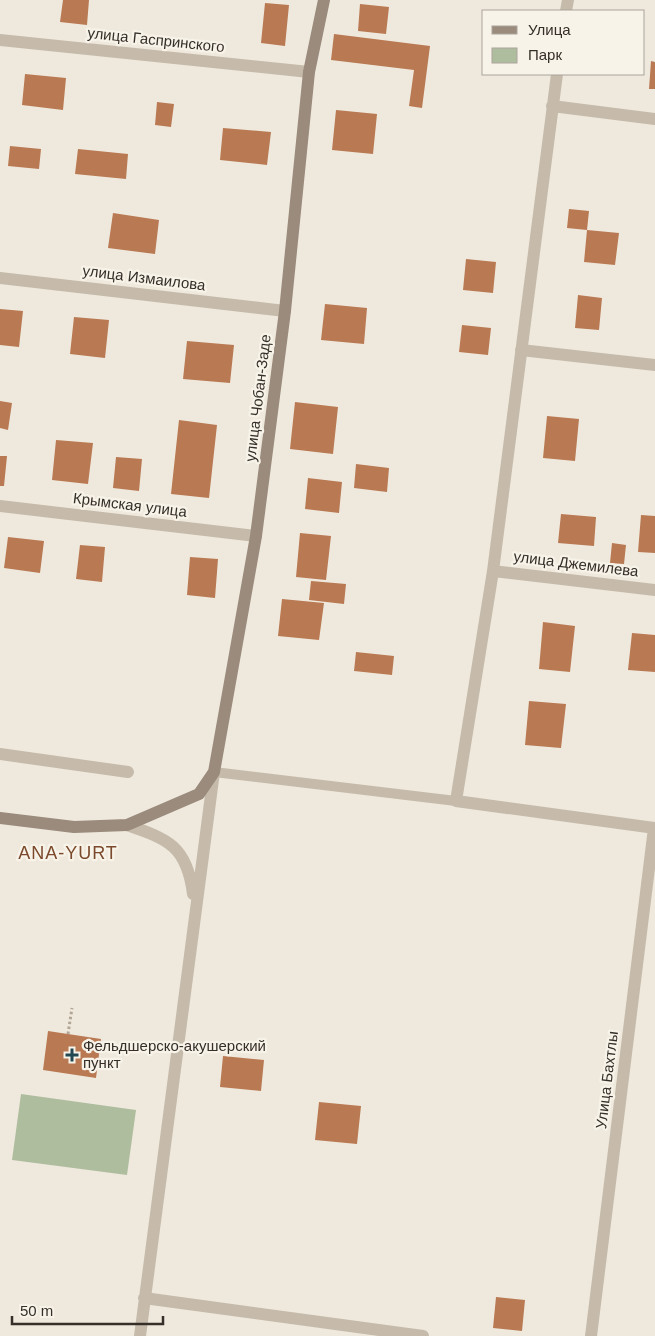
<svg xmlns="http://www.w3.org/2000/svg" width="655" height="1336" font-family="Helvetica,sans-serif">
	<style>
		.green { fill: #afbd9f }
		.building { fill: #b97952 }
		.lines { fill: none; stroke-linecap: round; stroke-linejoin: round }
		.path { stroke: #b2a595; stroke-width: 3; stroke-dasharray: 2.5 2.5; stroke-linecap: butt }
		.lane { stroke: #c6bbab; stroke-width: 10 }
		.street { stroke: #c6bbab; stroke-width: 12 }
		.secondary { stroke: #9a8b7c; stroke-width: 12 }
		.poi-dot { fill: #234852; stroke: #f8f3e9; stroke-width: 2 }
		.labels { text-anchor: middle; stroke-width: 4.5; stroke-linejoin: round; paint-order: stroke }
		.street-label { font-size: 15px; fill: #352e29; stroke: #f8f3e9 }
		.poi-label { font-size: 15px; fill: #352e29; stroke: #f8f3e9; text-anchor: start }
		.quarter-label { font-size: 18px; letter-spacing: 1px; fill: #7b492b; stroke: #f8f3e9 }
	</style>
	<rect width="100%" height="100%" fill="#efe9dd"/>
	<!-- green -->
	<path class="green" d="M21,1094L136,1110L127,1175L12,1160Z"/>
	<!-- building -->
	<path class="building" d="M63,0H89L87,25L60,22Z
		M265,3L289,5L285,46L261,43Z
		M360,4L389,7L386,34L358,31Z
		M334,34L430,46L422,108L409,106L414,70L331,60Z
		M651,61L655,62V89H649Z
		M25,74L66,78L63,110L22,105Z
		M157,102L174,104L171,127L155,125Z
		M336,110L377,114L373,154L332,150Z
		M223,128L271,132L267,165L220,160Z
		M10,146L41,149L39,169L8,166Z
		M78,149L128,154L126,179L75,174Z
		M569,209L589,211L587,230L567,228Z
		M113,213L159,220L155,254L108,248Z
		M587,230L619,233L615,265L584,262Z
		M466,259L496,262L493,293L463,290Z
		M578,295L602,298L599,330L575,328Z
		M325,304L367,308L364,344L321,340Z
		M0,309L23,311L19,347L0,345Z
		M74,317L109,320L105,358L70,354Z
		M462,325L491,328L488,355L459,352Z
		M187,341L234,345L230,383L183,379Z
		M0,401L12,403L8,430L0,428Z
		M295,402L338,407L333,454L290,449Z
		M547,416L579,419L575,461L543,458Z
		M179,420L217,425L209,498L171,494Z
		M56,440L93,443L88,484L52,480Z
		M0,456H7L4,486H0Z
		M116,457L142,459L139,491L113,488Z
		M356,464L389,468L387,492L354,488Z
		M308,478L342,482L339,513L305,509Z
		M561,514L596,517L594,546L558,543Z
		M641,515L655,516V553L638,552Z
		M300,533L331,536L326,580L296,577Z
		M8,537L44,541L40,573L4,568Z
		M612,543L626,545L624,564L610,563Z
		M80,545L105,547L102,582L76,579Z
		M190,557L218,559L215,598L187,595Z
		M311,581L346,584L344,604L309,600Z
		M282,599L324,603L319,640L278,636Z
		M543,622L575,626L570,672L539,669Z
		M632,633L655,635V672L628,670Z
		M356,652L394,656L392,675L354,671Z
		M529,701L566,704L561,748L525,745Z
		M48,1031L101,1039L96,1078L43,1070Z
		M223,1056L264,1060L261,1091L220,1087Z
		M319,1102L361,1106L357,1144L315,1140Z
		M496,1297L525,1300L522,1331L493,1328Z"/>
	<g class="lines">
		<!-- path -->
		<path class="path" d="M68,1034L72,1008"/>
		<!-- lane -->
		<path class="lane" d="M214,772L456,801"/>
		<!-- street -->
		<path class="street" d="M566,11L568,0
			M0,40L309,72
			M557,74L493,571L456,801L655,828
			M552,106L655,119
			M0,278L285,311
			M521,350L655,365
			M0,506L256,536
			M493,571L655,590
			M0,754L128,772
			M127,825C168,839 187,846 193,894
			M144,1298L423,1336
			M140,1336L214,772
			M591,1336L654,828"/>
		<!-- secondary -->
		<path class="secondary" d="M0,818L74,827L127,825L199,794L214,772L256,536L285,311L309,72L324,0"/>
	</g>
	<!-- markers -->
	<path class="poi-dot" d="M69.5 1047.5h5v5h5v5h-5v5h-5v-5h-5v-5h5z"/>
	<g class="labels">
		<!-- street labels -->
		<g class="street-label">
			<text transform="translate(156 40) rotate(6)" y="5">улица Гаспринского</text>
			<text transform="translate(144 278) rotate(7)" y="5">улица Измаилова</text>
			<text transform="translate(258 398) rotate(-83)" y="5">улица Чобан-Заде</text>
			<text transform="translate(130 505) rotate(7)" y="5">Крымская улица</text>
			<text transform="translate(576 564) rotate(7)" y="5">улица Джемилева</text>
			<text transform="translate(607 1080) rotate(-83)" y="5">Улица Бахтлы</text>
		</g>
		<!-- poi labels -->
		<g class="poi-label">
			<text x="83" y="1051">Фельдшерско-акушерский<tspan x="83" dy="17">пункт</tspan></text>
		</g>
		<!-- quarter labels -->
		<g class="quarter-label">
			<text x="68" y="859">ANA-YURT</text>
		</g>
	</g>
	<!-- legend -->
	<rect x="482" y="10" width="162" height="65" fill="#f8f3e9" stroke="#aaa49c"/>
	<rect x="492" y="26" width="25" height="8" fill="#9a8b7c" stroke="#aaa49c"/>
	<text x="528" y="35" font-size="15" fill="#352e29">Улица</text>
	<rect x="492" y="48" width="25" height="15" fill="#afbd9f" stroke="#aaa49c"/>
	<text x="528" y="60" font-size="15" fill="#352e29">Парк</text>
	<!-- scale -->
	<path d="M12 1316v8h151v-8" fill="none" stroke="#352e29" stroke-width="2.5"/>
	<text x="20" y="1316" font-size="15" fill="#352e29" stroke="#f8f3e9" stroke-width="4" paint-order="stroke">50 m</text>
</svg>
